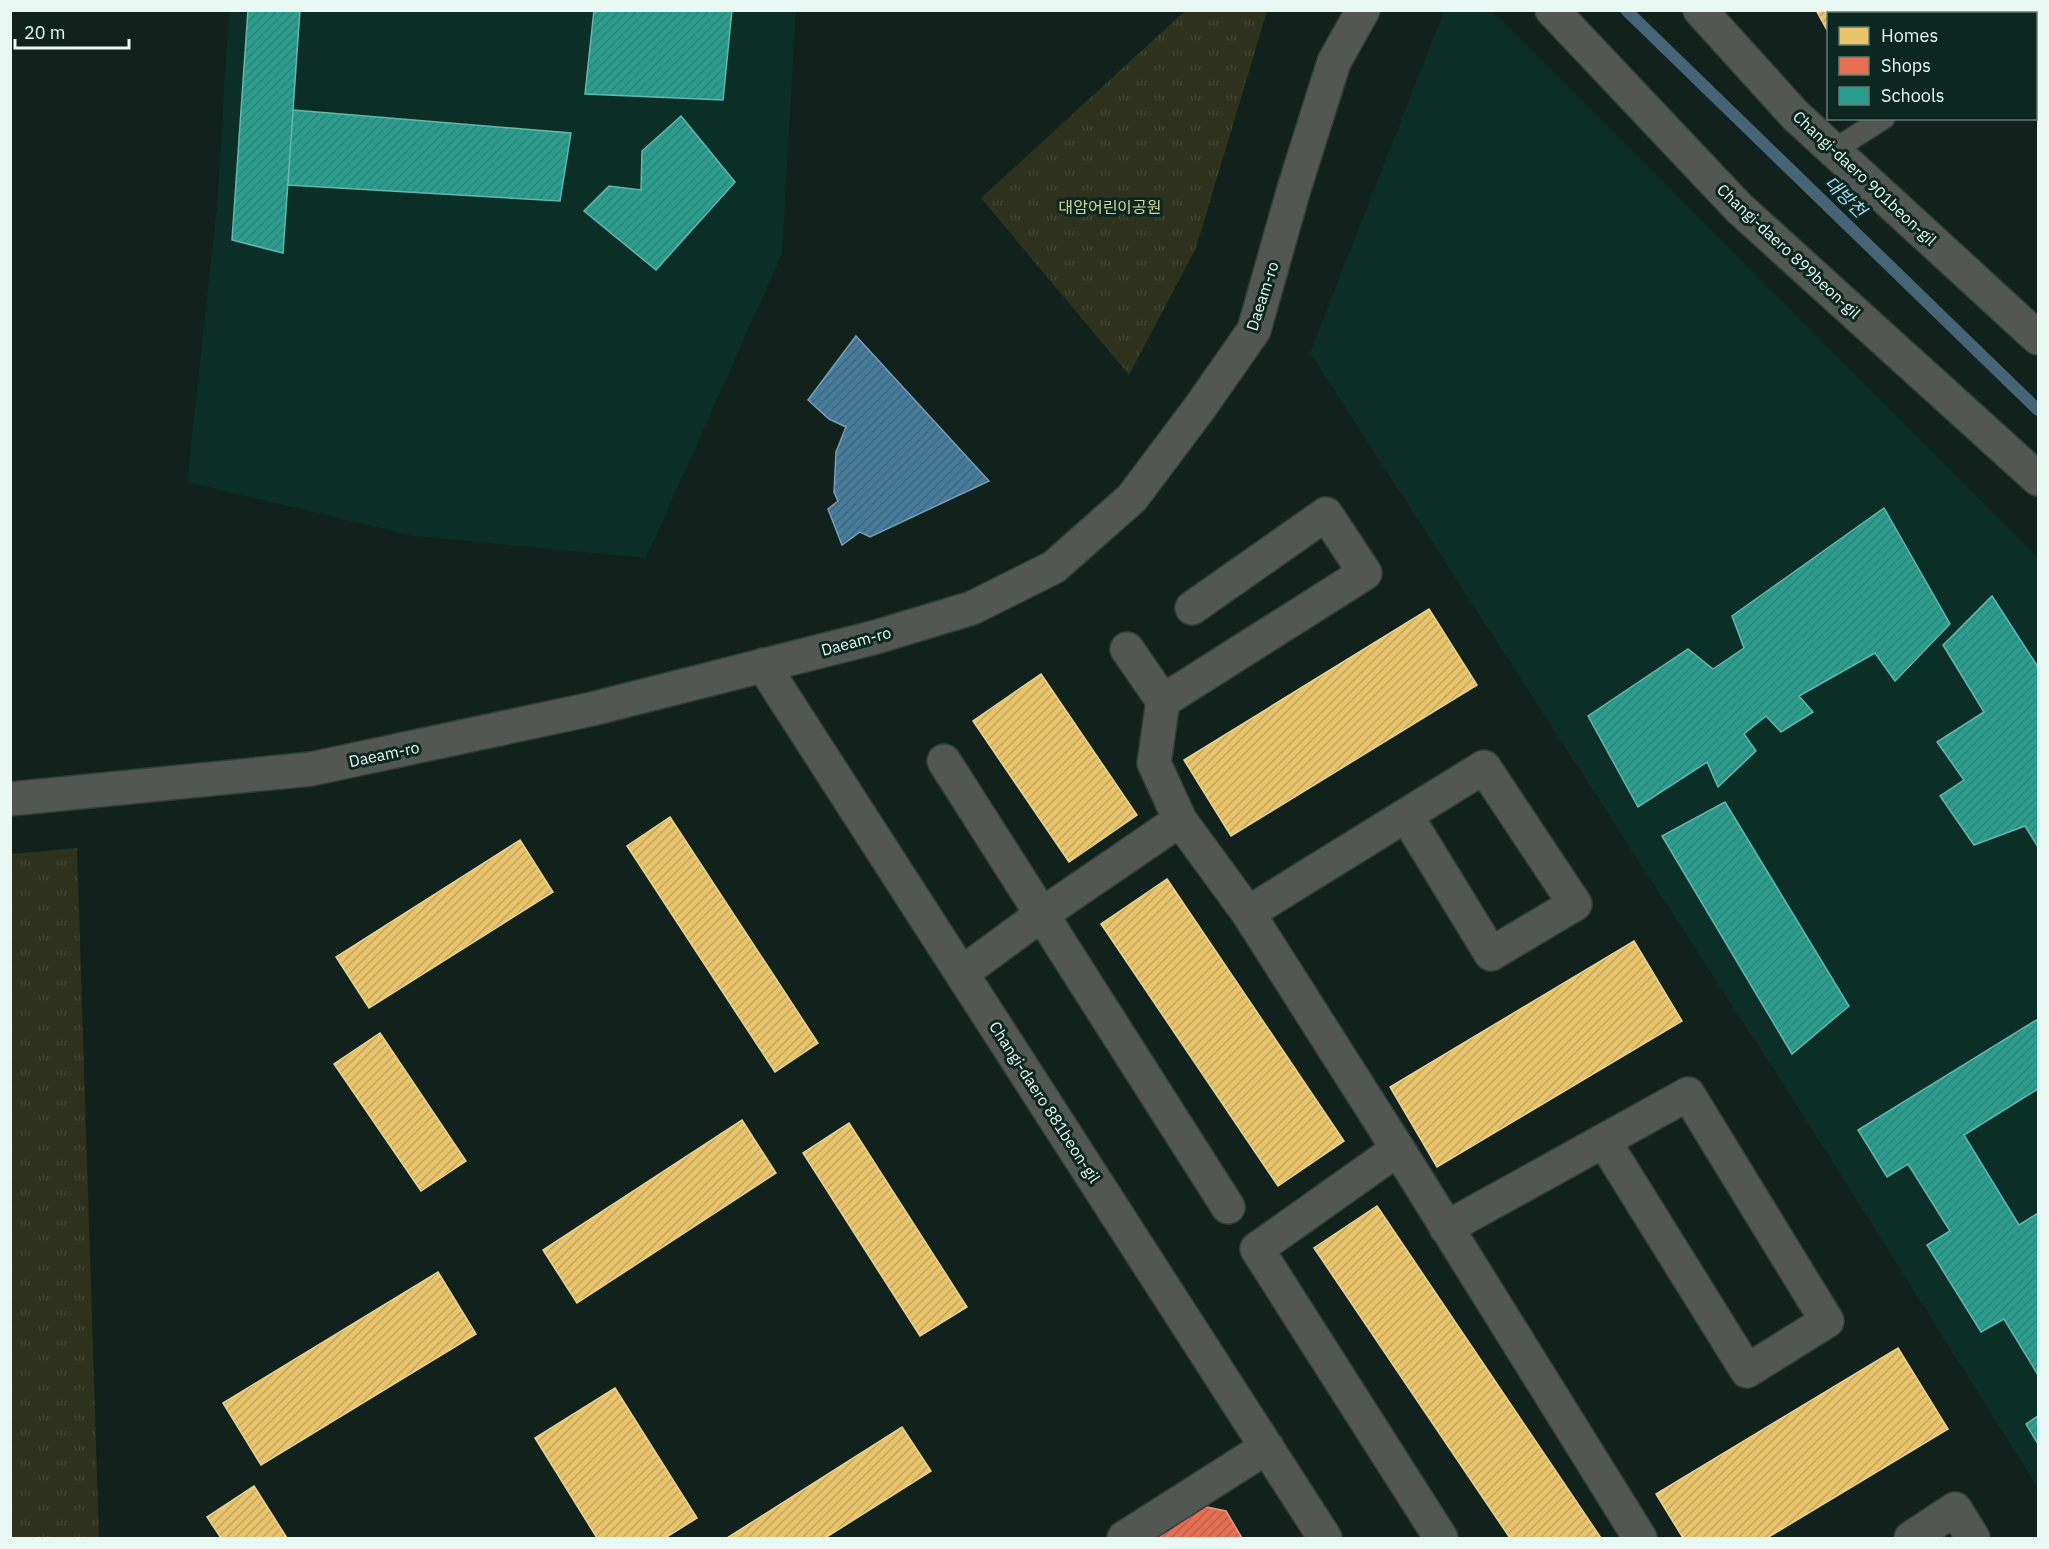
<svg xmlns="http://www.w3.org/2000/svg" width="2049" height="1549" font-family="'IBM Plex Sans','Noto Sans KR',sans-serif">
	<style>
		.built { fill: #0b2f26 }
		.park { fill: url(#park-tufts) }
		.homes { fill: url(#homes-hatch); stroke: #e9d493; stroke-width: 1.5 }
		.shops { fill: url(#shops-hatch); stroke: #e79881; stroke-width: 1.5 }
		.schools { fill: url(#schools-hatch); stroke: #63b8ad; stroke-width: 1.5 }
		.public { fill: url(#public-hatch); stroke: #76a0b6; stroke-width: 1.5 }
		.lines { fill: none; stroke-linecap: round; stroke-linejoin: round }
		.stream { stroke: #456476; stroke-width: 12 }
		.service-casing { stroke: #313d39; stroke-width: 24 }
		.minor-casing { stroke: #313d39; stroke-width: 36 }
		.tertiary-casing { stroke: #313d39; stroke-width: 36 }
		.service { stroke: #525753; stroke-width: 21 }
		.minor { stroke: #525753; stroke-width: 33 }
		.tertiary { stroke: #525753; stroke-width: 33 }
		.labels { text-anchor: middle; stroke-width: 6; stroke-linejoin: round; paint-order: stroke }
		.street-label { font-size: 16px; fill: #e8f8f2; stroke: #0b271f }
		.park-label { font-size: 16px; fill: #d6d699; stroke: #0b271f }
		.water-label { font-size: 18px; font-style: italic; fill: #abdaf7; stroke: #0b271f }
	</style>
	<defs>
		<pattern id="park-tufts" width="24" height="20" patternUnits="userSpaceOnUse" patternTransform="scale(1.5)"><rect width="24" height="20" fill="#2e311b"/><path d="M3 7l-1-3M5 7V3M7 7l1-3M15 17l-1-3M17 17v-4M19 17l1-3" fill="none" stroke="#424531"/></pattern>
		<pattern id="homes-hatch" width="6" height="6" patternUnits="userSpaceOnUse" patternTransform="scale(1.5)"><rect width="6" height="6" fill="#e9c46a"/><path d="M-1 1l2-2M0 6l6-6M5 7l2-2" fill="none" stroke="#c0a662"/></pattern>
		<pattern id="shops-hatch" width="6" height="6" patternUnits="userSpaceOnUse" patternTransform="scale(1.5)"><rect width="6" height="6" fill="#e76f51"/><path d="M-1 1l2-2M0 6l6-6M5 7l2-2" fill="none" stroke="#b7644f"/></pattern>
		<pattern id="schools-hatch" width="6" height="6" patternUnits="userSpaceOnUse" patternTransform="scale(1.5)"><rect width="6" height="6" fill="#2a9d8f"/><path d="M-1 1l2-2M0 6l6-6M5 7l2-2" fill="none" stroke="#348076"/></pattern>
		<pattern id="public-hatch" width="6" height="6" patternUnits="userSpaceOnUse" patternTransform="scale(1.5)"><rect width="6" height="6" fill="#457b9d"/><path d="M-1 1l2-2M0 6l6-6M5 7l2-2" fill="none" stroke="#456577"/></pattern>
	</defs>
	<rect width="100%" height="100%" fill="#11211c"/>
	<!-- built -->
	<path class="built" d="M229,11H796L782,254L646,558L414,536L187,482L217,205Z
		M1444,11H1492L2038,558V1488L1810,1126L1310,353Z"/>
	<!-- park -->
	<path class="park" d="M1186,10L1267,11L1196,248L1129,375L981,198Z
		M77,848L99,1538H11V854Z"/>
	<!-- homes -->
	<path class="homes" d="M1816,10H1898L1900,14H1828V32Z
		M1429,609L1477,685L1231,836L1184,760Z
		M1041,674L1137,815L1069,862L973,721Z
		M670,817L818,1043L775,1072L627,846Z
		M520,840L553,892L369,1008L336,957Z
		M1167,879L1344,1141L1278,1186L1101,924Z
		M1634,941L1682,1021L1437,1167L1390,1087Z
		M380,1033L466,1161L421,1191L334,1064Z
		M742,1120L776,1173L577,1303L543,1250Z
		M849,1123L967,1307L920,1336L803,1153Z
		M1377,1206L1601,1538H1510L1314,1248Z
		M438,1272L476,1334L261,1465L223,1403Z
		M1898,1348L1948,1429L1767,1538H1683L1656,1494Z
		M615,1388L697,1518L665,1538H597L535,1438Z
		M902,1427L931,1471L825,1538H727Z
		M254,1486L287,1538H221L207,1517Z"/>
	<!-- shops -->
	<path class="shops" d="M1192,1504L1226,1511L1242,1538H1145Z"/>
	<!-- schools -->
	<path class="schools" d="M248,10H300L283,253L232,240Z
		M594,10H732L723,100L585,94Z
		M293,110L571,133L560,201L288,185Z
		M681,116L735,182L656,270L584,211L609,186L641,190L642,151Z
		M1884,508L1950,624L1895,681L1875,653L1799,696L1813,712L1781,732L1766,716L1744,734L1756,751L1718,787L1707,762L1638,807L1588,716L1688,649L1713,669L1744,648L1732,616Z
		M1992,596L2038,667V847L2025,826L1974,845L1940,796L1964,780L1937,742L1984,712L1943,645Z
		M1725,802L1849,1006L1792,1054L1662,836Z
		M2038,1019V1089L1964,1135L2019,1225L2038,1213V1375L2004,1319L1981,1332L1927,1245L1950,1231L1908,1164L1887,1177L1858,1130Z
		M2038,1416V1444L2026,1424Z"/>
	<!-- public -->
	<path class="public" d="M856,336L989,481L870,537L860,532L842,545L828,509L838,501L834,492L836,452L846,427L829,419L808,400Z"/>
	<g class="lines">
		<!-- stream -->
		<path class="stream" d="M1626,10L2038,410"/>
		<defs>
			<path id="service" d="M2036,23L2038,21
				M1834,150L1884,118"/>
			<path id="minor" d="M1552,10L1739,208L2038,479
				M1700,10L1795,115L2038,338
				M1127,649L1163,701L1154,763L1180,820L1248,913L1398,1149L1640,1538
				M763,665L1325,1538
				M1163,701L1365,573L1326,514L1192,608
				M944,761L1228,1207
				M1248,913L1484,767L1575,904L1491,954L1406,815
				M962,973L1041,915L1180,820
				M1398,1149L1257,1249L1441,1538
				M1446,1228L1688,1094L1827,1321L1747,1371L1604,1141
				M1124,1538L1267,1447
				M1911,1538L1955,1509L1973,1538"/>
			<path id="tertiary" d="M10,799L311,769L592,709L876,637L972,608L1054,567L1132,498L1201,406L1254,330L1293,192L1334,62L1363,10"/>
		</defs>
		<!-- service casing -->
		<use href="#service" class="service-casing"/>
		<!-- minor casing -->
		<use href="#minor" class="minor-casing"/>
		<!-- tertiary casing -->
		<use href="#tertiary" class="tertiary-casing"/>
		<!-- service -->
		<use href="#service" class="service"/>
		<!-- minor -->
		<use href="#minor" class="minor"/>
		<!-- tertiary -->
		<use href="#tertiary" class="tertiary"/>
	</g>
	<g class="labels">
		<!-- street labels -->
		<g class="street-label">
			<text transform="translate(1865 178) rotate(43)" y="6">Changi-daero 901beon-gil</text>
			<text transform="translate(1789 251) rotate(43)" y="6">Changi-daero 899beon-gil</text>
			<text transform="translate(1262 296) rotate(-72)" y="6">Daeam-ro</text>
			<text transform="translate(856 641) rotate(-15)" y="6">Daeam-ro</text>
			<text transform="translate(384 754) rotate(-12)" y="6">Daeam-ro</text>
			<text transform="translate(1045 1102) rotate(57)" y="6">Changi-daero 881beon-gil</text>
		</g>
		<!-- park labels -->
		<g class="park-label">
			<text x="1110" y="213">대암어린이공원</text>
		</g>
		<!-- water labels -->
		<g class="water-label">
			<text transform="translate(1845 197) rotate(44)" y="6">대방천</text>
		</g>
	</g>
	<!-- border -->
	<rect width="2049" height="1549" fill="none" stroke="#e8f8f2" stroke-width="24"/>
	<!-- legend -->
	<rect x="1827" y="12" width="210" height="108" fill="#0b271f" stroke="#637b73" stroke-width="1.5"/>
	<rect x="1839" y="27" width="30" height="18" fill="#e9c46a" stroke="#637b73" stroke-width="1.5"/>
	<text x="1881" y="42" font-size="18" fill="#e8f8f2">Homes</text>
	<rect x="1839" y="57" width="30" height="18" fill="#e76f51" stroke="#637b73" stroke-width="1.5"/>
	<text x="1881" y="72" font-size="18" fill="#e8f8f2">Shops</text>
	<rect x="1839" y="87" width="30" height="18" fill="#2a9d8f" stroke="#637b73" stroke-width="1.5"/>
	<text x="1881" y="102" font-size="18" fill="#e8f8f2">Schools</text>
	<!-- scale -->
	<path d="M15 39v9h114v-9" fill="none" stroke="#e8f8f2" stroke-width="3"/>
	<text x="24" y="39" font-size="18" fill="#e8f8f2" stroke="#0b271f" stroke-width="4.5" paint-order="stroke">20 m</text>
</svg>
